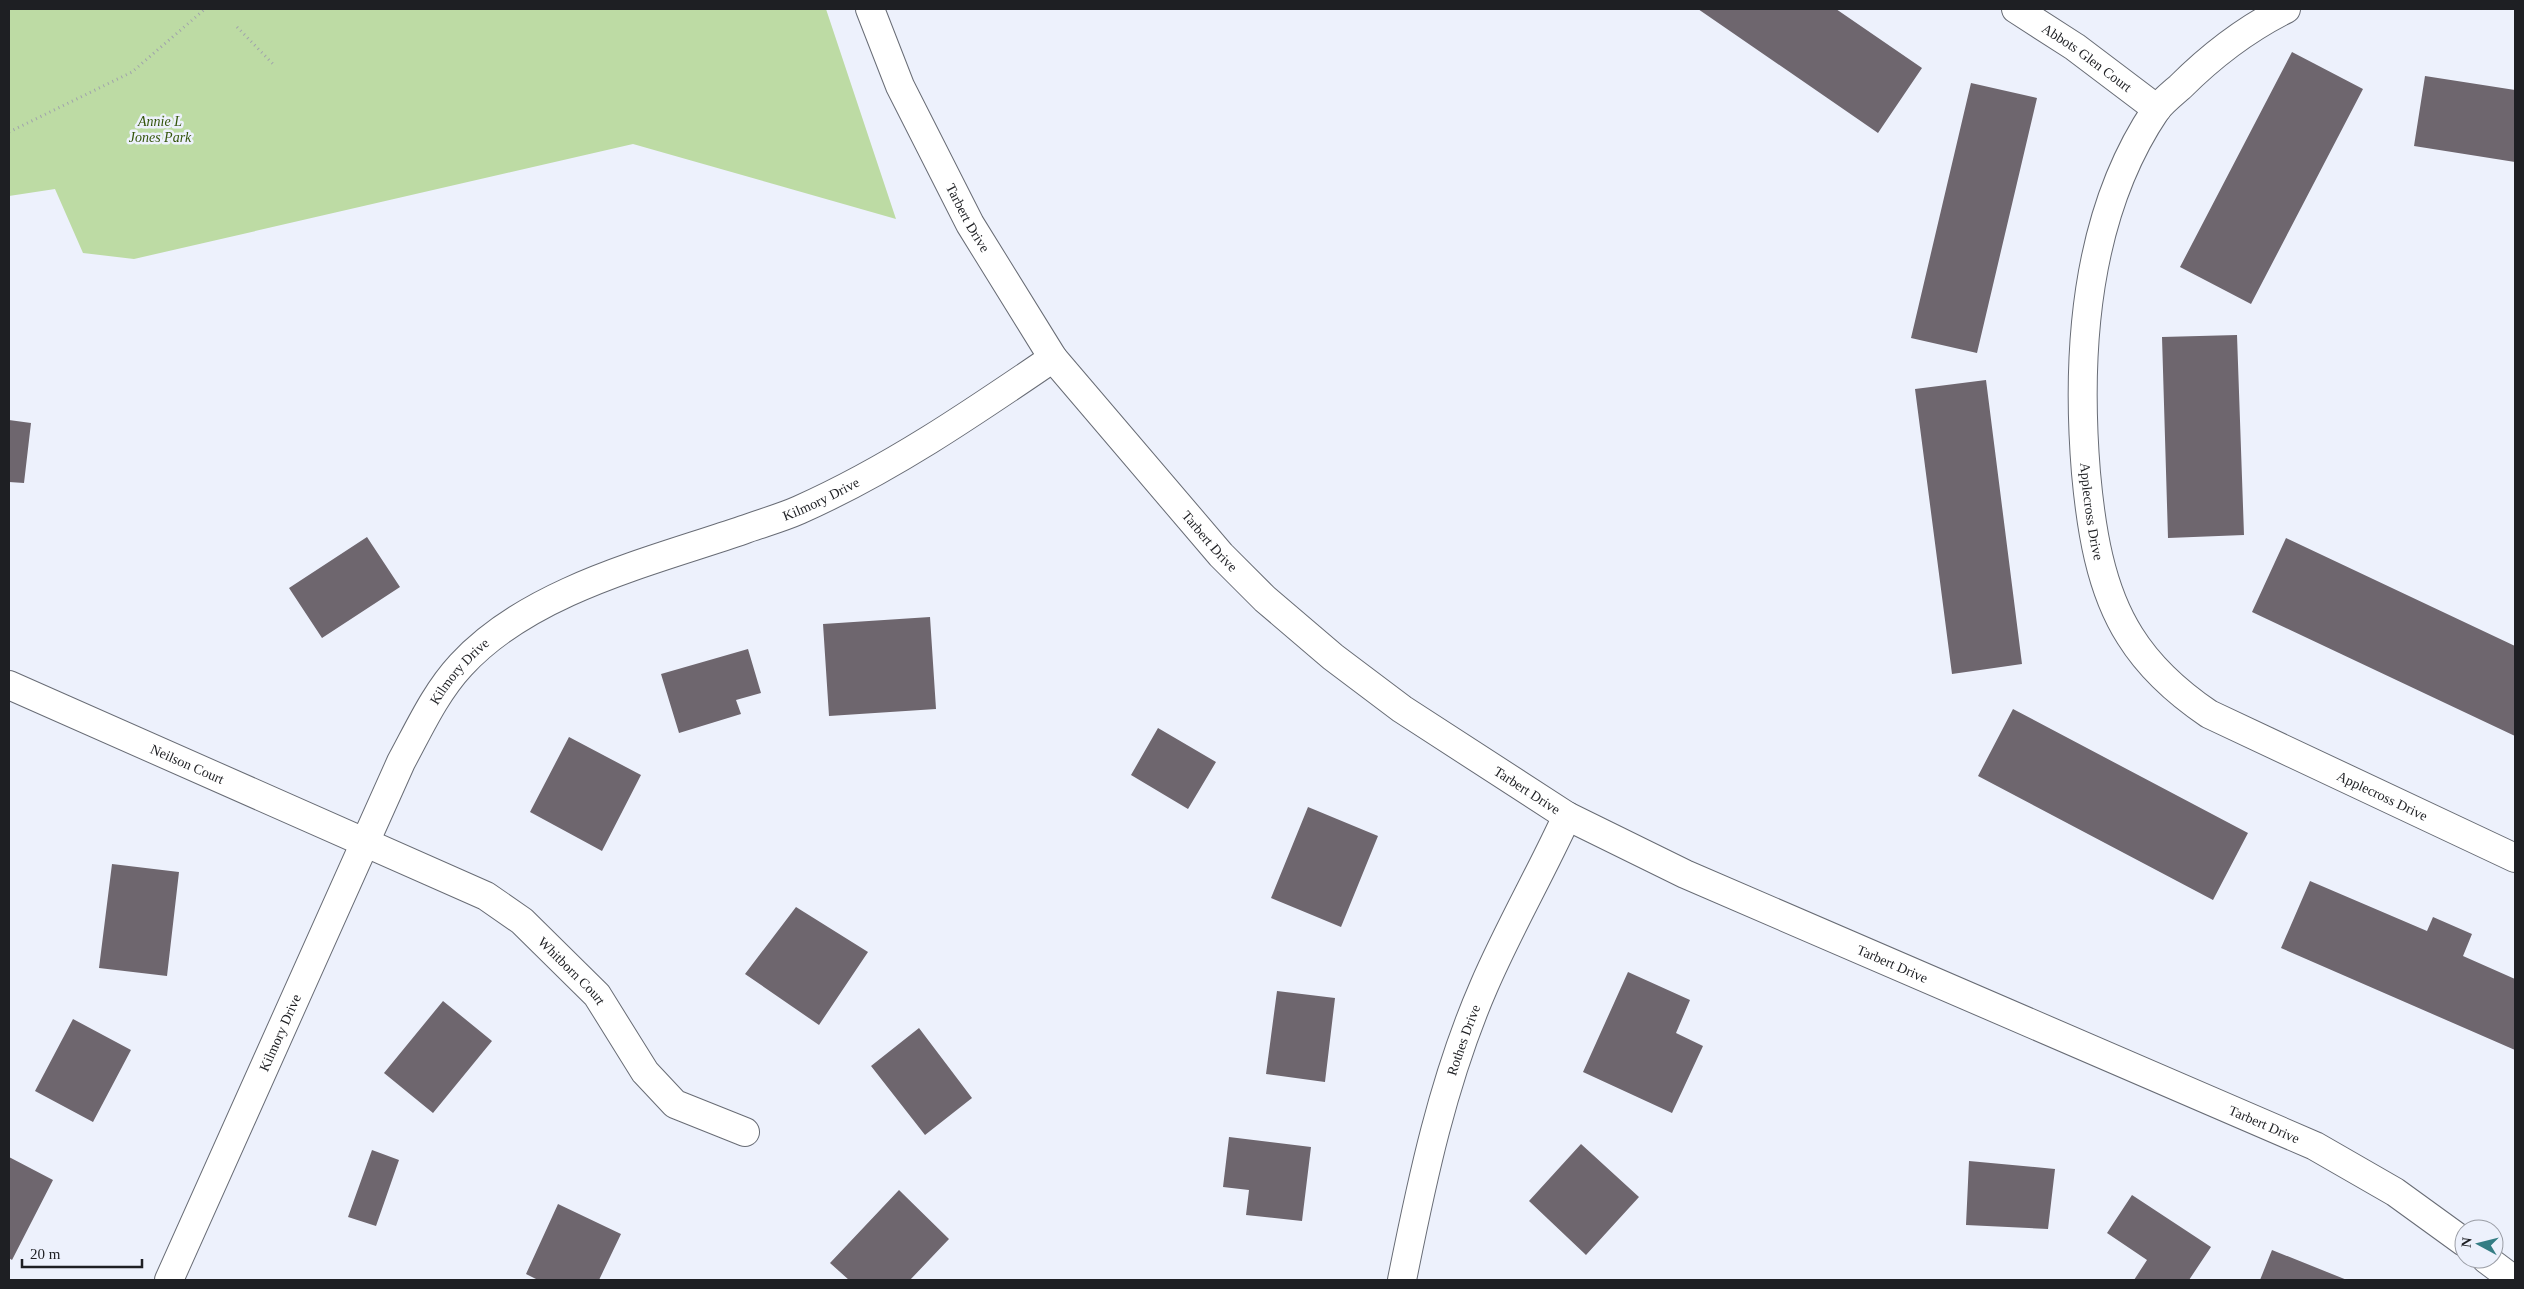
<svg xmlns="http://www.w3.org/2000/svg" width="2524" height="1289" font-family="Georgia,serif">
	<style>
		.green { fill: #bddba4 }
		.building { fill: #6e666e }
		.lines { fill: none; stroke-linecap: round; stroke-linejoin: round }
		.minor-casing { stroke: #686c75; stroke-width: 30 }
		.path { stroke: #a0a3ab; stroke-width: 3; stroke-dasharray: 1 4; stroke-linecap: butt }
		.minor { stroke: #fff; stroke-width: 28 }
		.labels { text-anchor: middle; stroke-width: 5; stroke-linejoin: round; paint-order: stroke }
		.street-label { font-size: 14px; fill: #1e1f23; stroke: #edf1fc }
		.park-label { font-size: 14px; font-style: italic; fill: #33540a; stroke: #edf1fc }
	</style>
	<rect width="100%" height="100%" fill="#edf1fc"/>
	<!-- green -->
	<path class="green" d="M9,9H826L896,219L633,144L134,259L83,253L55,189L9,196Z"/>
	<!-- building -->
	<path class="building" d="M1698,9H1836L1922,68L1878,133Z
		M2292,52L2363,89L2251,304L2180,267Z
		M2425,76L2515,90V162L2414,146Z
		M1971,83L2037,98L1977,353L1911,338Z
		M2237,335L2244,535L2168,538L2162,337Z
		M1986,380L2022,664L1952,674L1915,389Z
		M9,420L31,423L24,483L9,482Z
		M367,537L400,587L322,638L289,588Z
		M2286,538L2515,646V736L2252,612Z
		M930,617L936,709L829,716L823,624Z
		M748,649L761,693L736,700L741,714L679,733L661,674Z
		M2013,709L2248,833L2213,900L1978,776Z
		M1158,728L1216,762L1188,809L1131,775Z
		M569,737L641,775L602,851L530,812Z
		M1308,807L1378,836L1341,927L1271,898Z
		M112,864L179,872L167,976L99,968Z
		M2310,881L2427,931L2433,917L2472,934L2463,956L2515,979V1050L2281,948Z
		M796,907L868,952L819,1025L745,974Z
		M1628,972L1690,1000L1676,1033L1703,1046L1672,1113L1583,1072Z
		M1277,991L1335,998L1325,1082L1266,1074Z
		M443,1001L492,1041L433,1113L384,1073Z
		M73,1019L131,1050L93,1122L35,1091Z
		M919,1028L972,1098L925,1135L871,1066Z
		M1229,1137L1311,1147L1302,1221L1246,1215L1249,1190L1223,1187Z
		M1581,1144L1639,1197L1586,1255L1529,1201Z
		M372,1150L399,1160L376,1226L348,1217Z
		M9,1157L53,1180L12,1260L9,1258Z
		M1969,1161L2055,1169L2048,1229L1966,1225Z
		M899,1190L949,1239L910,1280H849L830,1263Z
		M2132,1195L2211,1247L2189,1280H2134L2147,1260L2107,1233Z
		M558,1204L621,1234L599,1280H538L526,1274Z
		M2272,1250L2347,1280H2260Z"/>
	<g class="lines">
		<defs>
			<g id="minor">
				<path id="s1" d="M870,9L900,86L970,224L1053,358L1221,555L1265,599L1333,657L1402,709L1567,816L1685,874L2315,1146L2395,1192L2464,1242"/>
				<path id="s2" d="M2016,9L2075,47L2157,109"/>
				<path id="s3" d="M2286,9C2246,29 2212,55 2180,87C2172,94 2162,102 2156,110C2085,215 2076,351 2086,473C2091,528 2100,589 2130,636C2150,668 2178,693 2209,714L2515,858"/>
				<path id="s4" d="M9,685L486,896L522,921L597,995L645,1072L675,1104L745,1132"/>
				<path d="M2486,1259L2514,1280"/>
				<path id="s5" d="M169,1280L401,762C419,729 435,693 461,665C530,590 650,562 743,530C762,523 781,518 799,510C889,470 971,414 1053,358"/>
				<path id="s6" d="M1402,1280C1422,1180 1443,1080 1484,986C1509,928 1541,873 1567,816"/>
			</g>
		</defs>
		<!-- minor casing -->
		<use href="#minor" class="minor-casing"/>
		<!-- path -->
		<path class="path" d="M237,27L273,64
			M9,132L132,72L205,9"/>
		<!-- minor -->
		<use href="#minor" class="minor"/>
	</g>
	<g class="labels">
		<!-- street labels -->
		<g class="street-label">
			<text dy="5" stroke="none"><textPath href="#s2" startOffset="86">Abbots Glen Court</textPath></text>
			<text dy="5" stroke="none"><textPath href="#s1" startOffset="231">Tarbert Drive</textPath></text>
			<text dy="5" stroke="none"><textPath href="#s5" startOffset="1082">Kilmory Drive</textPath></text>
			<text dy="5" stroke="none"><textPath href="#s3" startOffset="581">Applecross Drive</textPath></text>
			<text dy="5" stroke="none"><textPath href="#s1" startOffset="636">Tarbert Drive</textPath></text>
			<text dy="5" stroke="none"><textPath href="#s5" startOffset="676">Kilmory Drive</textPath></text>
			<text dy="5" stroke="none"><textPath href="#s4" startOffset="195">Neilson Court</textPath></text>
			<text dy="5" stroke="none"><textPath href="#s1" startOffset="1041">Tarbert Drive</textPath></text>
			<text dy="5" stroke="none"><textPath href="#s3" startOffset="1016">Applecross Drive</textPath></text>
			<text dy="5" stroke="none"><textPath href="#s1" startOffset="1446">Tarbert Drive</textPath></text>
			<text dy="5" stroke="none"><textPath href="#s4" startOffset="636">Whitborn Court</textPath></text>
			<text dy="5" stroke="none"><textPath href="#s5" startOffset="271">Kilmory Drive</textPath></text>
			<text dy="5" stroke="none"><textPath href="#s6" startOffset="248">Rothes Drive</textPath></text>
			<text dy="5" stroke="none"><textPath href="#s1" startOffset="1851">Tarbert Drive</textPath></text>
		</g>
		<!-- park labels -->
		<g class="park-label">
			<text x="160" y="126">Annie L<tspan x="160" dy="16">Jones Park</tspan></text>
		</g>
	</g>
	<!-- border -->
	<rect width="2524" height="1289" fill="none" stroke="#1e1f23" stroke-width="20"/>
	<!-- north arrow -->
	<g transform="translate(2479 1244) rotate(277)"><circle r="24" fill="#edf1fc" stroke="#9a9da5"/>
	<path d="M0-4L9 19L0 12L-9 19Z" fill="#347d84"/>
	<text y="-8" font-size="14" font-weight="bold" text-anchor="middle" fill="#1e1f23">N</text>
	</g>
	<!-- scale -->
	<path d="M22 1259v8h120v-8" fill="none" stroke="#1e1f23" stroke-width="2.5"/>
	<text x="30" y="1259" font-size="15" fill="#1e1f23" stroke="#edf1fc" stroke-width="4" paint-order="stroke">20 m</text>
</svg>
